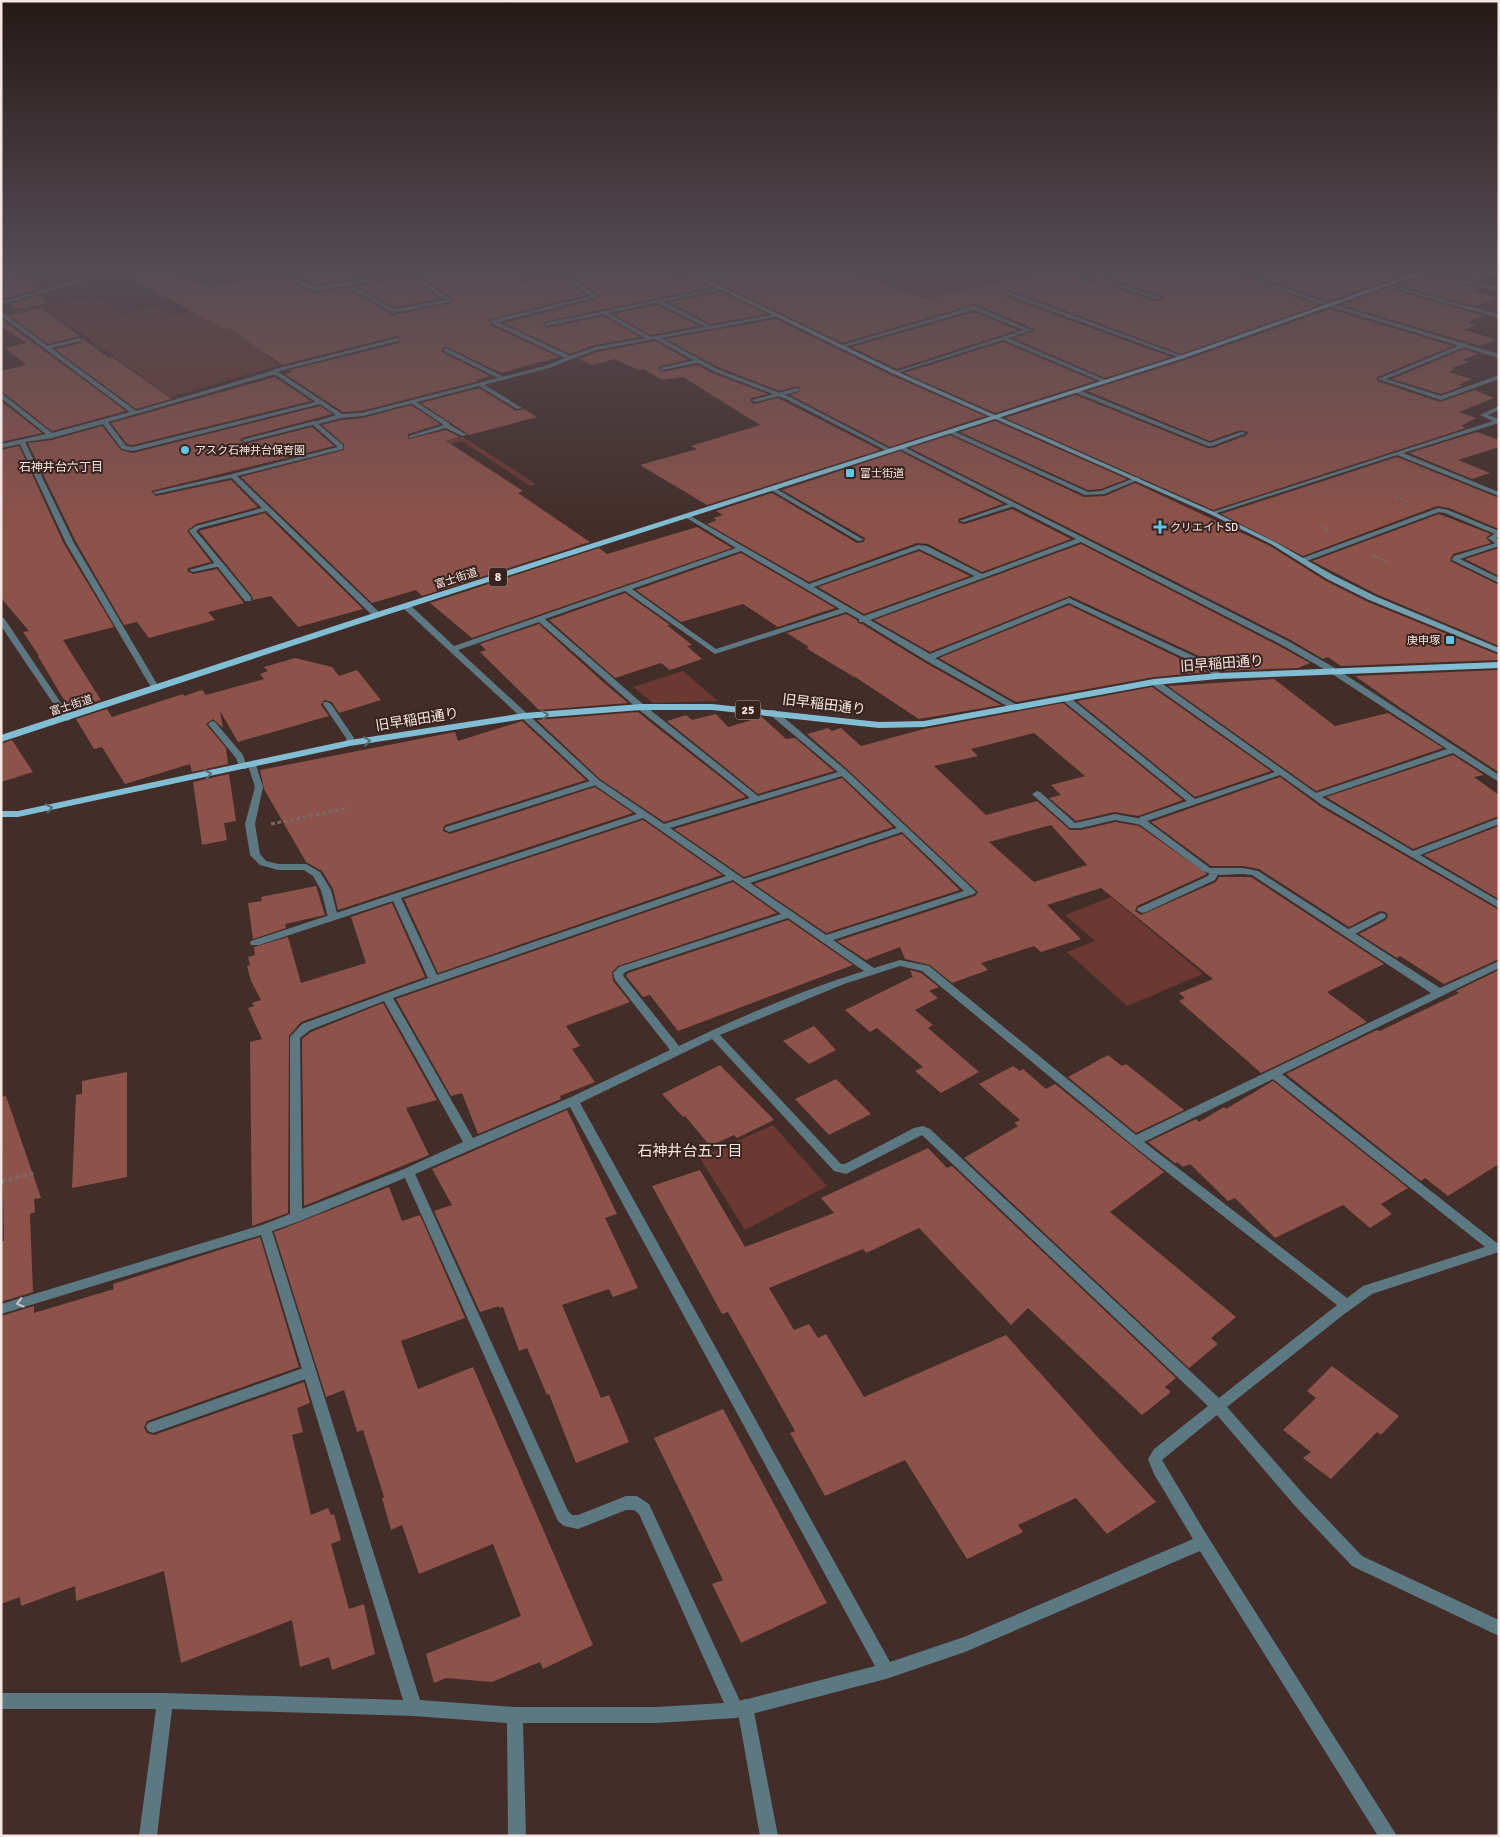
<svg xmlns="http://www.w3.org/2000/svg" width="1500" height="1837" font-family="Signika,'Noto Sans JP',sans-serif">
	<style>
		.green { fill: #6b3932 }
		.building { fill: #8d5249; fill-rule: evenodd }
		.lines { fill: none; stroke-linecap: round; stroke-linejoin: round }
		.path-far2 { stroke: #7b6763; stroke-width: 2.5; stroke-dasharray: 2.5 2; stroke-linecap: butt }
		.path-far1 { stroke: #7b6763; stroke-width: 3; stroke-dasharray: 4 2.5; stroke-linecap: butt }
		.path { stroke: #7b6763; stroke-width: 4; stroke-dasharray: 4.5 3; stroke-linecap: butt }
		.lane { fill: #5c7983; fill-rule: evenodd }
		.street { fill: #5c7983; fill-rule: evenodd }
		.secondary { fill: #71a0b0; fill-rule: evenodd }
		.primary { fill: #81bed3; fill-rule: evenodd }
		.oneway { stroke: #596970 }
		.oneway2 { stroke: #c8c5c6 }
		.poi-dot { fill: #5dc7e8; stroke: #39231f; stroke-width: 2 }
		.labels { text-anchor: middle; stroke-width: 4; stroke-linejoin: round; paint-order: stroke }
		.far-poi-label { font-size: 11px; fill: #f6e6e3; stroke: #39231f; text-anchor: start }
		.far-street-label { font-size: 11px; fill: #f6e6e3; stroke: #39231f }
		.far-neighbourhood-label { font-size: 12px; fill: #f6e6e3; stroke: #39231f }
		.shield { fill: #39231f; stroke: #bdaca8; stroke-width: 1 }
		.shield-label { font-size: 12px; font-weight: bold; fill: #f6e6e3 }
		.street-label { font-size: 14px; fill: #f6e6e3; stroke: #39231f }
		.neighbourhood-label { font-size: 15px; fill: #f6e6e3; stroke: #39231f }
	</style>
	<rect width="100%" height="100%" fill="#432d29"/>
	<!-- green -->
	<path class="green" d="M855,270H1035L933,298Z
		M298,286L380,328L267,356L280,365L171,397L44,307L95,297L122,314L154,306L172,315Z
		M463,437L536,484L530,486L462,441L336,474L287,480Z
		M683,671L718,701L653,703L633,687Z
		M1111,897L1203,974L1127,1006L1067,952L1095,941L1065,915Z
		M773,1125L827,1186L745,1230L700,1158Z"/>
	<!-- building -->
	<path class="building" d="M1,270H14L22,279L28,278L37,290L3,299L1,298Z
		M123,270H168L209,288L275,274L313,293L345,287L393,315L452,303V298L419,275L437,270H571L564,272H547L520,278L518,281L522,283L547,278H562L586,295L490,319L492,326L559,357L501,373L445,346L441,350L443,353L490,376L477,380L479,381L361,411L343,412L285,374L292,372L290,370L399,343L401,338L397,336L282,365L229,328L224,329L120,272Z
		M292,270H412L315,285L285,272Z
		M589,270H644L647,272L662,270L676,277L686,274L712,287L544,322L543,326L547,328L603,316L640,337L595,345L570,354L504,323L595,300L596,292L571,277Z
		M703,270H845L927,299L1051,270H1111L1076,280L1075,283L1079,285L1096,282L1156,301L1161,300L1163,297L1107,278L1127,270H1219L1319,305L1181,354L1010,290L1004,291V296L1171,357L1105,378L1013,338L1033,332L1034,329L975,304L842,343L695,272Z
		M1234,270H1418L1330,301Z
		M1435,270H1499V273L1478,281L1434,272Z
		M1424,275L1479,288L1472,291L1497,298L1476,306L1397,285Z
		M409,276L440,299L394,307L356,286Z
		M1387,288L1484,316L1467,322L1477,325L1463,330L1495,339L1491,340L1494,341L1480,346L1341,305Z
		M721,292L767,314L711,324L669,302Z
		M41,295L47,303L17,309L10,304Z
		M657,305L699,326L651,335L613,314Z
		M41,308L47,312L80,336L48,344L9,315Z
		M1330,309L1453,346L1377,377V381L1440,402L1475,390L1494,398L1459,412L1476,418L1461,426L1466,428L1213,510L1005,418L1076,395L1207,448H1213L1247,435L1248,432L1240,430L1210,441L1087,391L1185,360Z
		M974,312L1018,330L897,369L851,347Z
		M1,319L126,411L52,431L1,391V371L27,365L5,348L27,343L1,327Z
		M776,319L893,376L985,416L890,447L790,395L801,391L798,386L779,391L718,367L666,339Z
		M82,338L109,358L112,357L172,399L136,409L55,349L81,343Z
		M655,341L688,360L660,366L658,368L662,372L698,365L712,373L768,394L752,398L750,400L754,404L778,398L880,450L707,505L640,465L697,449L691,446L760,425L683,377L662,380L644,369L639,370L614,359L593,365L579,359L597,352Z
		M1003,342L1095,381L995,413L904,373Z
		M1464,349L1478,354L1463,360L1469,362L1451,368L1455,369L1449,372L1472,379L1458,385L1463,386L1441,394L1392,379Z
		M275,377L311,401L133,445L127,444L111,423Z
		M479,388L516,411L524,409L537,417L469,435L421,403Z
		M1,401L42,433L1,442Z
		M411,405L440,424L408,434V439L446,430L460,437L446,441L523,491L518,493L590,542L422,596L416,590L372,603L241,477L344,450V444L322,425L341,420L363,418Z
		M320,406L332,414L242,438L240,440L245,444L312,427L334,446L151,491L156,496L231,480L258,507L196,524L187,531L211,562L188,568L187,571L193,574L217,569L244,603L208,612L215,620L149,638L137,622L124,625L76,542L28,443L52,440L102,426L121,450L133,453Z
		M995,421L1127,479L1101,489L1088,490L960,432Z
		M1477,432L1499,440V447L1458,460L1490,473L1472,479L1409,453Z
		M950,435L1084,497L1105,496L1135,483L1270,546L1326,581L1368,602L1499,655V660L1341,666L1328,657L1323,659L1289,639L910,448Z
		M19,446L64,544L114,627L63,640L101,700L70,710L38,656H39L23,632L29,631L1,598V450Z
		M900,451L1003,504L958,519L959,523L965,524L1012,509L1071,539L982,572L928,544L917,543L809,582L707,524L717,520L713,518L723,515L716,511L772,493L857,543L864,542L865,538L782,490Z
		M1397,457L1499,498V529L1449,508L1437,506L1303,556L1221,514Z
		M265,513L363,609L298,627L271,596L253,600L252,596L199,531Z
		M1439,514L1491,534L1486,538L1491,543L1453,554L1450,561L1499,585V646L1376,594L1312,561Z
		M697,527L732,548L472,638L430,603L599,548L607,554Z
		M1081,544L1281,647L1310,663L1298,668L1220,671L1214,663L1070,596L930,652L874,620Z
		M1499,548V576L1465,559Z
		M919,551L970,576L864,614L818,587Z
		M741,553L835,608L778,627L743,604L681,622L636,590Z
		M625,593L670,625H667L692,645L687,646L702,659L670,670L661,663L615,678L549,620Z
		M1069,605L1206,671L1207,672L1154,677L1016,702L939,658Z
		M846,614L857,620L858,623L862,624L924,662L1001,705L919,719L855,677H854L806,648L809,647L787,633Z
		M539,624L603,682L628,703L539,710L480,652L486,650L480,644Z
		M295,658L332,667L339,676L357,670L381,700L339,713L332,702L324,700L321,705L329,716L238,742L220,711L223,728L213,719L206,724L226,748L228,764L192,772L190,764L125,784L102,747L94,749L76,719L107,709L112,717L183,694L184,696L202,690L206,695L264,679L260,674L268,671L264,667Z
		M1499,670V771H1497L1402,709L1355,676Z
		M1274,679L1335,726L1388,713L1443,748L1316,791L1168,686Z
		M1152,687L1271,771L1195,797L1077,701Z
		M1063,703L1183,800L1138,816L1115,812L1076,821L1049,798L1061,795L1051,785L1085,776L1034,733L971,749L978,756L934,766L986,815L1037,801L1070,830H1081L1115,822L1139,826L1207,874L1137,906L1135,911L1141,915L1216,882L1219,877H1251L1384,964L1327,992L1367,1022L1261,1073L1179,1001L1185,998L1179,993L1213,979L1101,888L1047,905L1081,939L1041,952L1034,946L981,963L988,970L952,983L930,965L905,959L900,947L866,960L837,941L975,896L978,892L848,770L807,734L828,728L832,731L841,728L861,746L924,729ZM1051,825L1087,865L1034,882L989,842Z
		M638,712L654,725L746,797L664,822L600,779L537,720Z
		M716,714L728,727L762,717L786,739L795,738L834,771L758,794L667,721L686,715L692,720Z
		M522,721L586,780L445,825L443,828V831L450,834L595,787L633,813L338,910L333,889L322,871L306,862L264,789L260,770L455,732L458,741Z
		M12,740L33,772L1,782V744Z
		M1453,755L1484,775L1474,777L1499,795V816L1413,849L1326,797Z
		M229,774L236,821L224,823L227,840L202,845L193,782Z
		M1280,777L1321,807L1499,910V959L1444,984L1400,956L1397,958L1359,934L1386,920L1388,915L1385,912L1380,911L1349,927L1259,869L1243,866H1211L1151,822Z
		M842,778L893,827L744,877L674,829Z
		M643,820L722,875L438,973L404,899Z
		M1499,826V899L1424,855Z
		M902,834L960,890L826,933L754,884Z
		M733,882L777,913L618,966L612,972L613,981L630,1002L566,1026L580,1046L572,1049L595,1082L560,1096L561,1099L478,1134L462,1093L451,1096L396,999Z
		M316,886L325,915L285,924L286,928L253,939L248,903L262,901L261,897Z
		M392,903L425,977L301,1022L289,1036L288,1213L252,1226L250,1042L262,1039L248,1008L254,1006L252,1003L261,1000L251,981L247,966L250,965L248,957L255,955L254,947L288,937L301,983L366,963L351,917Z
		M788,920L853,965L678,1031L650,995L643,997L626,976L628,973Z
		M910,970L921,973L939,987L929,991L938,998L915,1010L933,1025L928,1028L979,1072L941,1093L915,1071L923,1067L877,1028L870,1032L845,1010L912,977L913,978Z
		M1499,970V1164L1448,1196L1425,1178L1421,1181L1286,1074L1377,1030L1380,1031L1459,993L1456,991Z
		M383,1003L437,1100L406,1108L429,1155L304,1206L302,1039L311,1032Z
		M814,1026L836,1050L809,1064L783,1041Z
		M1108,1055L1122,1066L1126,1064L1184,1110L1136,1133L1068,1077Z
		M720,1065L774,1120L737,1138L734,1135L710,1146L685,1116L683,1117L662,1094Z
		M1013,1066L1020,1071L1023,1069L1046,1089L1055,1084L1164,1172L1110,1212L1236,1317L1211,1338L1218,1344L1189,1368L964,1158L1018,1126L1014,1123L1020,1120L979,1084Z
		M127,1072V1177L72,1188L76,1095L82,1094V1081Z
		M836,1079L871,1114L829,1135L795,1099Z
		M1273,1081L1408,1188L1381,1204L1392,1214L1370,1228L1343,1205L1275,1238L1235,1198L1228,1201L1190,1164L1183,1167L1177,1162L1176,1164L1148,1142L1196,1119L1199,1122L1224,1107L1226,1109Z
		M6,1096L41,1198L34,1199L35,1212L30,1214L33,1292L1,1302V1241H4L1,1097Z
		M567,1110L617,1214L605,1218L638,1288L613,1297L609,1289L562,1305L601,1398L609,1395L629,1442L576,1463L549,1394L547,1395L527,1348L519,1351L503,1307L499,1308V1306L480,1312L434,1211L452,1205L432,1169Z
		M928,1148L947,1168L952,1166L1176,1378L1165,1387L1171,1392L1142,1415L1028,1308L1011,1325L919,1228L866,1253L863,1249L769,1288L794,1330L809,1324L818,1338L826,1334L864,1397L1006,1335L1156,1502L1107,1534L1076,1498L1018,1525L1023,1532L967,1559L905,1460L825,1496L790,1433L795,1431L728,1312L722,1314L652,1186L700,1170L745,1247L834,1213L821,1198Z
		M389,1187L402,1221L420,1215L465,1318L401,1341L418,1389L473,1367L593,1645L543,1669L540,1662L492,1682L446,1678L434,1683L426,1654L521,1616L493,1544L419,1574L402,1525L391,1530L382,1498L384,1497L363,1430L357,1432L344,1390L326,1397L274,1232Z
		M260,1237L299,1367L147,1421L144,1428L147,1433L154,1435L304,1382L310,1403L297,1408L303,1432L292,1435L311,1515L328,1508L331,1515L334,1514L341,1540L331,1544L349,1609L364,1604L375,1654L332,1670L329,1657L300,1667L292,1620L181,1663L164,1571L76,1601L75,1586L21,1606L20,1597L1,1604V1316L34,1306V1313L114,1289L113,1284Z
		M1332,1366L1399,1416L1381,1435L1377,1432L1331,1479L1303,1458L1311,1452L1283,1430L1316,1398L1307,1391Z
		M723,1409L827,1603L741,1643L712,1584L723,1580L654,1438Z"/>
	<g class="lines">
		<!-- path-far2 -->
		<path class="path-far2" d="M1396,497L1407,501
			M1321,526L1329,530
			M1373,555L1390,563"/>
		<!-- path-far1 -->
		<path class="path-far1" d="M271,824L348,808"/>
		<!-- path -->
		<path class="path" d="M1,1120L3,1119
			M1,1182L33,1173"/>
		<!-- lane -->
		<path class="lane" d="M1118,270H1125L1101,278L1161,298L1156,299L1096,280L1079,283L1077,282Z
			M410,273H414L451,300V302L393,313L343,284L348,283L394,309L445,300L410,275Z
			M547,274H563L565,275L563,276H547L522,281L520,280Z
			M1005,292H1009L1185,357L1180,358L1005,294Z
			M658,299L713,327L714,328L709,329L656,302Z
			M79,338L81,339V341L46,349L43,347Z
			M397,338L400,340L399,341L279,371L272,375L269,373L275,369Z
			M1465,343L1467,344V346L1386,379L1441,396L1499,375V379L1441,400L1378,379Z
			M446,348L506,378L507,379L502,380L444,351L443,350Z
			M699,359L702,361L701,362L663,370L660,368Z
			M479,384H483L522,408L517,409L479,386Z
			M797,388L800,390L799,391L755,402L752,400Z
			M1076,389L1210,443L1241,432L1246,433L1212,446H1208L1074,392V390Z
			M413,400L449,423L450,425L467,435L462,436L446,428L409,438V436L444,425L411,403V401Z
			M314,421L317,423L316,424L245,442L242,440Z
			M951,430L1088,492L1101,491L1137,477L1140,479L1104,494L1085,495L949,433L948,432Z
			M233,474L236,476L235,477L156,494L153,492Z
			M771,488H775L864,540L858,541L771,490Z
			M1012,503L1015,505L1014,506L964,522L959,521Z
			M1438,508L1448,510L1499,531V535L1495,534L1445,513L1439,512L1304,562L1297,560Z
			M1499,542V546L1460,559L1499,578V583L1452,560L1454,556Z
			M218,562H221V566L193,572L189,570Z
			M1,618H4L71,718L70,720L67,721L63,718L1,626Z
			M324,702H327L331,704L354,738L353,745H347L346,738L323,704Z
			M212,721L215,722L243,755L247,767L246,769H240L236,758L208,724Z
			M252,762L256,765L263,787L255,824L260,854L266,861L278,864H306L320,872L331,890L338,917L337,919H329L328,917L321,890L313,876L304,870H278L260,865L250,855L245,824L255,787L248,765Z
			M596,779L600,782L599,784L452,831L449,832L444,829L446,827Z
			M1037,791L1040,792L1075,823L1115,814L1142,819L1147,822L1142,825L1115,820L1081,828H1070L1034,796L1032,794Z
			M1214,869L1219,872L1215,880L1146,912L1142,913L1137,910L1138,908L1208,876L1211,870Z
			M1381,913L1385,914L1386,916L1385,918L1353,935H1345L1344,933L1345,931Z
			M309,1366L314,1368L316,1372L314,1376L153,1433L148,1431L146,1427L148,1423Z
			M745,1699L751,1701L753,1707L778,1836H760L737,1707L739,1701Z"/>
		<!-- street -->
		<path class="street" d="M114,270H121L1,305V302Z
			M271,270H277L315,287L424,270H435L314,291Z
			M578,270H587L567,276L595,294V298L498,322L570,356L595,347L645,338L603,314L547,326L544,324L545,323L722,287L720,290L608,313L651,337L777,314L778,315L775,317L661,338L717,369L790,397L894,451L889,452L786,399L713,371L655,339L596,350L549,368L363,416L341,418L318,424L343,445V449L237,476L380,613L381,615L377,617H374L266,511L200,528L196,531L251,597V601H245L189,531L196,526L262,508L230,476L232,474L338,447L311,423L336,415L320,404L133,451L122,449L103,424L52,438L25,442L74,543L160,689L156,691L152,689L66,543L20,444L1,448V444L46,434L1,398V393L52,433L130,412L1,316V311L136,411L272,371L280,373L342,414L361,413L545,366L565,358L493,324L492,320L590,296L561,275ZM272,375H276L316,402L133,447L126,446L108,422Z
			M1221,270H1228L1322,301L1499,354V358L1318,303Z
			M1422,271L1499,288V291L1422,273Z
			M1386,284L1499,314V318L1386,286Z
			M974,306L1032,330L1008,338L1110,382L1105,383L1003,340L894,374V372L1024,330L974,310L844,347L839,346Z
			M1499,406V410L1488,415L1499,419V423L1403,453L1499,492V496L1397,455L1214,514L1209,513L1493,421L1480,415Z
			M900,447H904L1288,641L1335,668L1499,775V782L1453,753L1322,797L1413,851L1499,818V824L1420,855L1499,901V908L1322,805L1280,775L1147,821L1210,868H1243L1258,871L1440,988L1499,961V968L1282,1074L1497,1243L1499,1242V1252L1372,1294L1343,1315L1227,1407L1306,1497L1362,1556L1499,1620V1636L1352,1566L1296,1507L1217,1415L1162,1460L1208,1537L1397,1836H1378L1200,1551L965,1652L886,1679L736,1718L657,1723H523L526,1836H508L507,1723L414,1716L172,1709L157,1836H139L156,1709H1V1693H165L403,1700L261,1235L1,1314V1304L262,1225L290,1214V1037L302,1024L428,978L393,901L259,945H251L250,943L251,941L637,814L593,784L403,608V604H409L454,646L736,548L685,517L684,516L687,514L809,584L918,545L927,546L982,574L1076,539L900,449ZM1081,542L1282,645L1329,672L1447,749L1316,793L1157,680H1151V684L1275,772L1195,799L1068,696H1062V700L1187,801L1140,817L1137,822L1139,824L1204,872L1219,875L1243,874L1252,875L1431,993L1136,1135L929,966L900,960L874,968L833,940L974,894L976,892L847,771L775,710H769V714L838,772L758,796L644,705L545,619L625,591L715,654L846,612L859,619V622H863L925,660L1014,710L1018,707L1017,705L935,658L1069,603L1207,669L1215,678H1221L1222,676L1213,665L1069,598L930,654L870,620ZM919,549L975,576L864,616L814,587ZM741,551L840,609L716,649L632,589ZM539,622L638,709L750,798L664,824L599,780L458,650ZM842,776L897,828L744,879L670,828ZM643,818L726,876L437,975L401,898ZM902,832L964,891L826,935L750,883ZM733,880L781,914L619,967L613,973L615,980L670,1050L569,1098L473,1138L393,998ZM788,918L864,971C802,990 738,1018 679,1046L624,977L623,974L627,971ZM900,966L922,971L1131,1144L1337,1305L1219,1398L930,1129L923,1126L914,1128L845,1164H841L720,1035L844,984ZM384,1001L463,1142L404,1169L302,1209L300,1038L310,1030ZM712,1039L834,1171L846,1174L850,1172L922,1135L1208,1406L1154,1449L1148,1459L1154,1474L1193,1539L964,1637L890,1662L580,1103ZM1273,1079L1485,1247L1363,1286L1347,1298L1144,1142ZM570,1107L875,1666L740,1701L649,1504L637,1496H626L578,1515H572L568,1511L415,1174ZM405,1178L558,1521L564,1526L578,1529L626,1510H634L639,1514L724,1703L657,1707H515L420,1700L272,1231L300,1221Z
			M1499,531V536L1496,538L1499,540V546L1488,538Z"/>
		<!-- secondary -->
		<path class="secondary" d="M681,270H687L898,372L1214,512L1275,542L1333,575L1375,596L1499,648V653L1369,600L1327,579L1271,544L1210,514L894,374Z"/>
		<!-- primary -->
		<path class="primary" d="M1424,270H1433L1184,358L380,617L1,742V735L374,613L1180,356Z
			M1499,662V668L1218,679L1154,685L924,727L879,728L712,710H641L524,719L350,746L18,817H1V811H18L350,740L524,713L641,704H712L879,722L924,721L1154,679L1218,673Z"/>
	</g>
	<!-- one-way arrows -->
	<defs><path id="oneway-chevron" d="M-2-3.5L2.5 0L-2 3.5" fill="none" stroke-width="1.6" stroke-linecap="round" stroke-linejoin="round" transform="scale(1.25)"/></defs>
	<g class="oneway">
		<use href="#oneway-chevron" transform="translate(545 715) rotate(-5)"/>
		<use href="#oneway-chevron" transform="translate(367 741) rotate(-9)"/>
		<use href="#oneway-chevron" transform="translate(208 774) rotate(-12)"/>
		<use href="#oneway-chevron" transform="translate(49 808) rotate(-12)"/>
	</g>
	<use class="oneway2" href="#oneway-chevron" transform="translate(20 1303) rotate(164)"/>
	<!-- sky -->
	<linearGradient id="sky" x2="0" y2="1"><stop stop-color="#251917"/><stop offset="0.51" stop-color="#554c54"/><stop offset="1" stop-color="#554c54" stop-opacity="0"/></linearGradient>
	<rect width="1500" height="527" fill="url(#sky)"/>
	<!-- markers -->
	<g class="poi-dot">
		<circle cx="185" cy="450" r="5"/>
		<rect x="845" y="468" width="10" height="10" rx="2.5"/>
		<path d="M1157.5 519.5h5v5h5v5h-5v5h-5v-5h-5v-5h5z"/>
		<rect x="1445" y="635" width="10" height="10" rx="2.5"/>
	</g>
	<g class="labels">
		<!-- far-poi labels -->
		<g class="far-poi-label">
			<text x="195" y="454">アスク石神井台保育園</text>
			<text x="860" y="477">富士街道</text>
			<text x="1170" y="531">クリエイトSD</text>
			<text x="1440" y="644" text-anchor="end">庚申塚</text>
		</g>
		<!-- far-street labels -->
		<g class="far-street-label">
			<text transform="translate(456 578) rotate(-18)" y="4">富士街道</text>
			<text transform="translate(71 705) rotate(-18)" y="4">富士街道</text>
		</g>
		<!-- far-neighbourhood labels -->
		<g class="far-neighbourhood-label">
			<text x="61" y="471">石神井台六丁目</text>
		</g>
		<!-- shield labels -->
		<g class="shield">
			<rect x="489" y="567.5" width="18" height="19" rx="4"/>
			<rect x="735.5" y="700.5" width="25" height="19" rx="4"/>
		</g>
		<g class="shield-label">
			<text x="498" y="581">8</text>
			<text x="748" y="714">25</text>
		</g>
		<!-- street labels -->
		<g class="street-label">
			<text transform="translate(1222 663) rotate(-4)" y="5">旧早稲田通り</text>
			<text transform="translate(824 704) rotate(7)" y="5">旧早稲田通り</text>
			<text transform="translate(417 719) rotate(-9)" y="5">旧早稲田通り</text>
		</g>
		<!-- neighbourhood labels -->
		<g class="neighbourhood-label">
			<text x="690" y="1156">石神井台五丁目</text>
		</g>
	</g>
	<!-- border -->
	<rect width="1500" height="1837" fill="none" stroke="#f6e6e3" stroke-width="5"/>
</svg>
